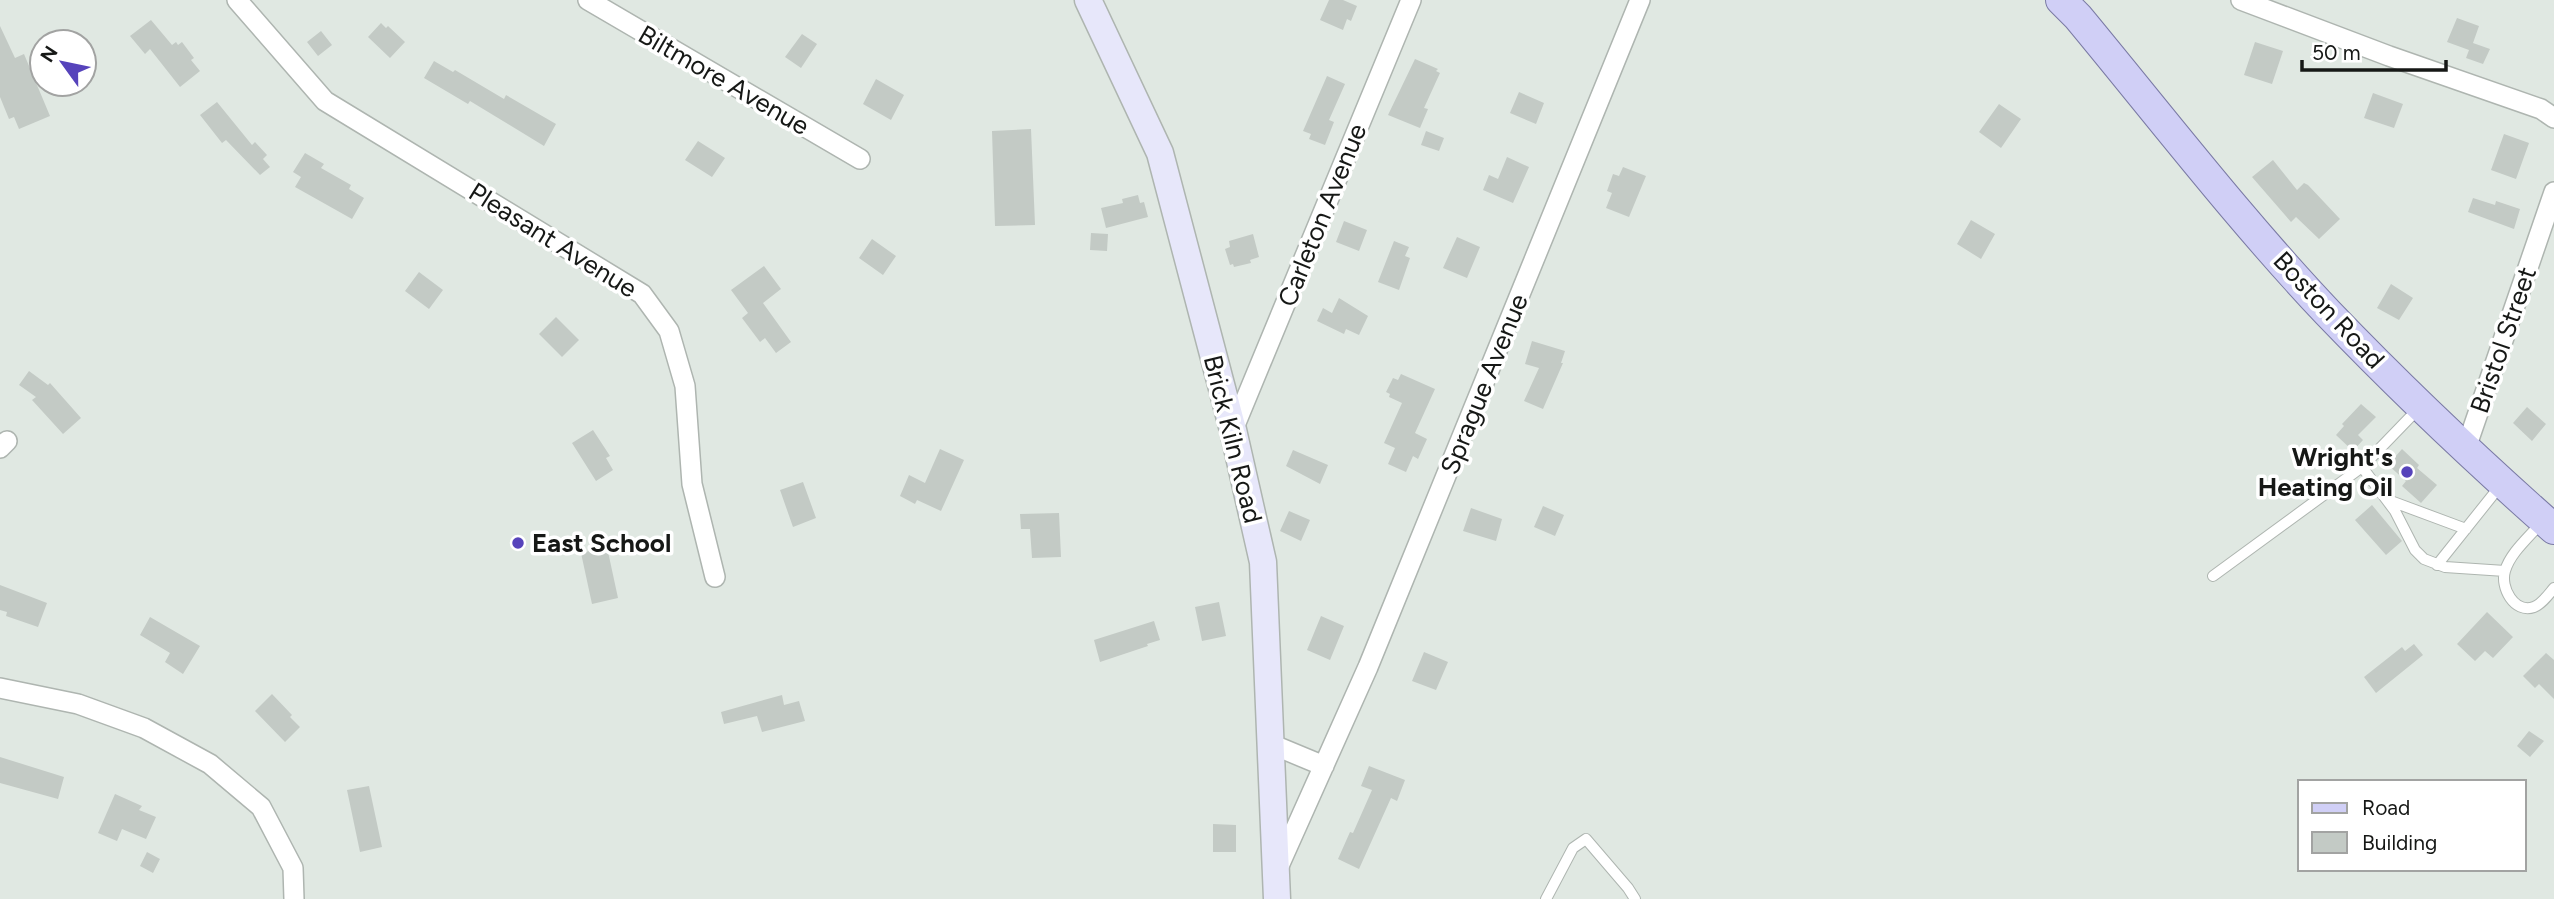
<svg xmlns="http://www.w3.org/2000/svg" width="2554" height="899" font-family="Figtree,sans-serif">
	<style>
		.building { fill: #c3cac5 }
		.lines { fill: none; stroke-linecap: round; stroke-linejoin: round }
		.lane-casing { stroke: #aeb5b0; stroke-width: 12 }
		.street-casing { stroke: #aeb5b0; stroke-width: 22 }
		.secondary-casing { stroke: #aeb5b0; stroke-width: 29 }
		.primary-casing { stroke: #7a7aa4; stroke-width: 32 }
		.lane { stroke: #fff; stroke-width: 10 }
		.street { stroke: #fff; stroke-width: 19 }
		.secondary { stroke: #e7e7fa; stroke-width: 26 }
		.primary { stroke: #d0cff6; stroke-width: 30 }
		.poi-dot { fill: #5643bb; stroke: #fff; stroke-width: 2.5 }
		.labels { text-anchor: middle; stroke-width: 7; stroke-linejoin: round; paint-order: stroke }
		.street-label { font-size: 26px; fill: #161816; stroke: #fff }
		.poi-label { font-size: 26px; font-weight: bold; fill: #161816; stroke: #fff; text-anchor: end }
	</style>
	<rect width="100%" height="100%" fill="#e0e8e2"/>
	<!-- building -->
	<path class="building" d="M1329,0H1343L1357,6L1351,21L1347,19L1343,30L1320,20Z
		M2457,18L2479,26L2473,43L2490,49L2483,64L2466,58L2469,50L2447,42Z
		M151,20L172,45L176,42L178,45L182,42L194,58L191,60L200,71L180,87L150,49L145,54L130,36Z
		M381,23L386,28L388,26L405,42L390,58L368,37Z
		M0,26L15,58L24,54L50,116L19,129L14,117L9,119L0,97Z
		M321,31L332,45L318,56L307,42Z
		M802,34L817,44L801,68L785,57Z
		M2255,42L2283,51L2272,84L2244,75Z
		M1415,59L1438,69L1436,71L1440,73L1424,108L1428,109L1420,128L1388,115Z
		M434,61L453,72L455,70L504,99L506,95L556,124L544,146L470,101L468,104L424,78Z
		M1327,76L1345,84L1329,120L1334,122L1325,145L1309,139L1311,134L1303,131Z
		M876,79L904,95L891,120L863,104Z
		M1519,92L1544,103L1536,124L1510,113Z
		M2373,93L2403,104L2394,128L2364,118Z
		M217,102L252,145L255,142L267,155L263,159L270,167L260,175L226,140L222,143L200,115Z
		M1999,104L2021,119L2001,148L1979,132Z
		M1031,129L1035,225L995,226L992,131Z
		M1426,131L1444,138L1439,151L1421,145Z
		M2504,134L2529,143L2516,179L2491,170Z
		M698,141L725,158L712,177L685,160Z
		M305,153L324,164L321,168L351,185L349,189L364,198L352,219L295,187L301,177L293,172Z
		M1507,157L1529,167L1513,203L1483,190L1489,175L1498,179Z
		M2273,160L2297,190L2304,183L2308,185L2340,219L2319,239L2296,217L2291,222L2252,177Z
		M1623,167L1646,176L1629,217L1606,208L1612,193L1607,191L1613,174L1619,176Z
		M1138,195L1140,203L1144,202L1148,217L1106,228L1101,208L1123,203L1122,199Z
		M2473,198L2495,205L2496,201L2520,209L2514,229L2468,212Z
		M1971,220L1995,234L1981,259L1957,244Z
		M1344,221L1367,230L1359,251L1336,242Z
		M1091,233L1108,234L1107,251L1090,250Z
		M1253,234L1259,257L1250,260L1251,263L1234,267L1233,264L1230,265L1225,249L1230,247L1229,241Z
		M1457,237L1480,247L1467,278L1443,268Z
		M872,239L896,256L883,275L859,258Z
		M1394,241L1409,247L1405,256L1410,258L1399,290L1378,282Z
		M764,266L781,289L763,303L791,342L776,353L765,338L760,342L742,318L748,313L731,290Z
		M419,272L443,290L429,309L405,291Z
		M2391,284L2413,298L2399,320L2377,308Z
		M1339,298L1368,316L1359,335L1346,329L1344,334L1317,321L1323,308L1332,313Z
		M556,317L579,340L562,357L539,334Z
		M1532,341L1565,351L1561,363H1563L1543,409L1524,401L1539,368L1525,364Z
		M29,371L48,385L50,383L81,418L63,434L32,400L36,397L19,385Z
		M1401,374L1435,389L1415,433L1427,439L1418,459L1413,456L1406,472L1388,464L1395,448L1384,443L1402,403L1389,397L1390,394L1386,392L1393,378L1398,380Z
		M2361,404L2376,417L2358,435L2363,440L2353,451L2336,435L2344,426L2342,424Z
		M2527,407L2546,424L2532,441L2513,423Z
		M593,430L610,456L606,458L613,470L596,481L572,443Z
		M940,449L964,460L941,511L917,500L915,504L900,496L909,475L925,483Z
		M2402,449L2419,465L2417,468L2437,485L2421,503L2402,486L2406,481L2388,465Z
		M1293,450L1328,465L1320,484L1286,466Z
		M803,482L816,518L793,527L780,490Z
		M2372,505L2402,541L2386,555L2355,520Z
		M1543,506L1564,515L1555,536L1534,527Z
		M1471,508L1502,519L1496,541L1463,531Z
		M1289,511L1310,520L1301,541L1280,531Z
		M1059,513L1061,557L1032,558L1030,529H1021L1020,514Z
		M607,547L618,598L592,604L581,553Z
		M0,585L47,603L38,627L6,616L7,612L0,610Z
		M1219,602L1226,636L1202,641L1195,607Z
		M2487,612L2513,637L2493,658L2485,651L2475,661L2457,644Z
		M1321,616L1344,626L1330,660L1307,650Z
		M150,617L200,646L183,674L165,662L170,653L140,635Z
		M1154,621L1160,640L1147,644L1148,646L1100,662L1094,640Z
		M2414,644L2423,655L2376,693L2364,677L2402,647L2405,651Z
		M1424,652L1448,662L1436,690L1412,681Z
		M2546,653L2554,660V699L2539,684L2535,688L2523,676Z
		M272,694L292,715L290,717L300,727L285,742L255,711Z
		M782,695L784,705L799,701L805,721L762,732L757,716L724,724L721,712Z
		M2529,731L2544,741L2530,757L2517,746Z
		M0,757L64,777L58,799L0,783Z
		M1369,766L1405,780L1397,801L1391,798L1359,869L1338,859L1350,832L1353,833L1372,790L1361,786Z
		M369,786L382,847L360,852L347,790Z
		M115,794L142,806L139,810L156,817L146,839L122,829L117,841L98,833Z
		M1213,824L1236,825V852H1213Z
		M147,852L160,859L153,873L140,866Z"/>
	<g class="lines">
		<defs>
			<path id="lane" d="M2419,408L2362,467L2395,511L2415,550L2424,559L2445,567L2505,571
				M2388,500L2466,529
				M2541,523C2529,537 2510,553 2505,571C2500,587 2514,614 2534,607C2542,604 2548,595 2554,588
				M2437,565L2500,486
				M2213,576L2362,467
				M1546,899L1573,848L1586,839L1628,888L1635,899"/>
			<path id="street" d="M237,0L325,101L642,294L669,331L685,386L692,484L715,577
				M588,0L860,159
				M2241,0L2389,56L2541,109L2554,118
				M1233,430L1411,0
				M0,448L7,441
				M2466,448L2554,192
				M0,688L78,704L144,728L210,764L261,807L293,868L294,899
				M1271,744L1324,766
				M1278,868L1368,667L1640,0"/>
			<path id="secondary" d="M1088,0L1160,153L1233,430L1263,562L1277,899"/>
			<path id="primary" d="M2061,0L2078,17C2160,116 2239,219 2328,313C2400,388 2476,460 2554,529"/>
		</defs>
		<!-- lane casing -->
		<use href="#lane" class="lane-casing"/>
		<!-- street casing -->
		<use href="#street" class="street-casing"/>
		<!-- secondary casing -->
		<use href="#secondary" class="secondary-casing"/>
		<!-- primary casing -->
		<use href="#primary" class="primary-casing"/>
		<!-- lane -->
		<use href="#lane" class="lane"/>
		<!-- street -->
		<use href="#street" class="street"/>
		<!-- secondary -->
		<use href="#secondary" class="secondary"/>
		<!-- primary -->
		<use href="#primary" class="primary"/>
	</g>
	<!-- markers -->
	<g class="poi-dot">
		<circle cx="2407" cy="472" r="7"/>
		<circle cx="518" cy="543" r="7"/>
	</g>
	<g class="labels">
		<!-- street labels -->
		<g class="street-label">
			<text transform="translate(724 80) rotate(30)" y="9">Biltmore Avenue</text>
			<text transform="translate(1322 215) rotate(-68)" y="9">Carleton Avenue</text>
			<text transform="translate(553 240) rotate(32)" y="9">Pleasant Avenue</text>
			<text transform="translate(2329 310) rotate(47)" y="9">Boston Road</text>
			<text transform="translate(2503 340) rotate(-71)" y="9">Bristol Street</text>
			<text transform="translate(1484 384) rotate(-68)" y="9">Sprague Avenue</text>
			<text transform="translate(1233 439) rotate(76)" y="9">Brick Kiln Road</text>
		</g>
		<!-- poi labels -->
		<g class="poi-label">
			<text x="2393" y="466">Wright's<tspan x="2393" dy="30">Heating Oil</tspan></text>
			<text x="532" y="552" text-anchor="start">East School</text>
		</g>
	</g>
	<!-- legend -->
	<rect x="2298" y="780" width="228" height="91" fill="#ffffff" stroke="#a2a3a2" stroke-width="2"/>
	<rect x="2312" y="803" width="35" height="10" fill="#d0cff6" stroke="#a2a3a2" stroke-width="2"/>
	<text x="2362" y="815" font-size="21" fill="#161816">Road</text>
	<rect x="2312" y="832" width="35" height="21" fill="#c3cac5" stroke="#a2a3a2" stroke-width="2"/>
	<text x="2362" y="850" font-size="21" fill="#161816">Building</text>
	<!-- north arrow -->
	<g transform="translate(63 63) rotate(303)"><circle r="33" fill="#ffffff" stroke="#a2a3a2" stroke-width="2"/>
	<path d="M0-5L12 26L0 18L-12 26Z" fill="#5643bb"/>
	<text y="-10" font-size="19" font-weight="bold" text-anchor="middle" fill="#161816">N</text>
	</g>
	<!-- scale -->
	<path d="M2302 60v10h144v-10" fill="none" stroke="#161816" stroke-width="3.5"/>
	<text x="2312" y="60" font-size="21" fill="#161816" stroke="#ffffff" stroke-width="5" paint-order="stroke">50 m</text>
</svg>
